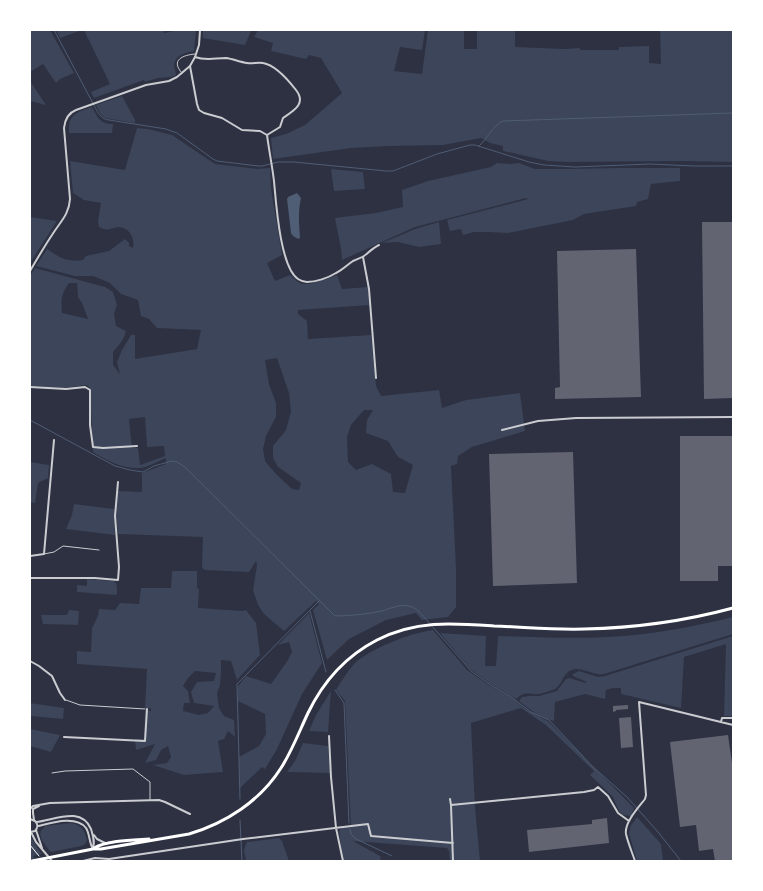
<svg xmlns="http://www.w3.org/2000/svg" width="763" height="891" font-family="Raleway,sans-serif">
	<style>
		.green { fill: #3c4559; fill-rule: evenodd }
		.water { fill: #4f5d75 }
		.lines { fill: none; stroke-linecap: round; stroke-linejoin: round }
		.stream { stroke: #4f5d75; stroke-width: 1 }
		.building { fill: #626471 }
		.path { stroke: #fff; stroke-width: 1 }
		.service { stroke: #caccd0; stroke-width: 1 }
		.minor { stroke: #caccd0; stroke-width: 2 }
		.tertiary { stroke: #caccd0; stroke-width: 2 }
		.primary { stroke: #fff; stroke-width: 3 }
	</style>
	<rect width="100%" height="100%" fill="#2d3142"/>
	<!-- green -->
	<path class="green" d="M30,30H50L74,73L60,79L56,83L43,64L30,72Z
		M56,30H82L60,38Z
		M84,30H163L164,33L180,30H196L194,51C186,52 175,55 174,65C174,68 176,72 176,75L171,77L158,78L145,82L144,80L94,98L91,92L110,84Z
		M203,30H251V31L245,45L203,38Z
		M258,30H425L422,50L400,47L394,71L422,74L428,30H464V49H477V30H515V47L564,49L580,48V50H619V47L649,46V63L661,64L660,30H733V162L681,161L566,162L548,161L503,151V146L490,143L481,138L443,145L389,146L351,148L273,159L271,138L286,134L305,125L342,93L321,58L309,55L306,59L271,51L273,43L254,37Z
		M30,81L46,105L30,101Z
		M122,96L135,120V123L105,118L101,115L96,105Z
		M92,107C98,118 100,124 113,124L112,133H69C68,114 76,113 92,107Z
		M137,128L148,129L172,135L215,164L258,169L270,168L271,189L282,255L267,263L275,281L290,275C293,277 296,281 300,283C307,287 329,278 337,275L342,289L368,287L369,305L298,310V314L307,321L308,339L371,335L376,386L381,396L439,390L442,408L466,400L520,393L525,431L472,447L458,456L457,464L451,466L456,568V607L448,617L422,620L416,613L386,620L349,639L327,660L313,610L319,604L316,601L284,631L264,614L258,605L253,590L257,565L256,561L249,572L205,570L202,568L203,537L118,534L116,517L118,491L142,492V473L166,464V458C158,461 149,467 140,468C122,469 108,461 93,452L90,389L87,385L64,388L30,386V276L35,268L105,287L113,292L117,305L114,314L116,326L126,331C124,340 119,345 113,352V365L120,374L117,362L122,350L131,335H135V359L197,349L201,330L157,328L149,319L141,316L138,300L121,294L110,283L93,276H75L36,266L47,249C61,258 65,262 83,260L86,256L109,251L125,239L129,243V246L133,248C135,238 129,227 118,227C110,228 108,232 99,227L98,221L101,203L84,200L73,193L70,161L125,170ZM69,283H77L78,297L82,303L88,319L62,313C61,300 61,294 69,283ZM277,358L289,393L291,412L286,430L273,446V458L278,467L301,483L299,490L292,489L276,474L265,461L263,449L266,436L276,417V403L269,384L265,360ZM364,410H373L367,420L366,433L388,441L398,457L413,465L405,493L393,492L391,474L372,464L356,470L348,462L347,437L351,425ZM145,417L147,447L164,446L165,456L140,465L138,448H132L129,419Z
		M497,163L510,164L519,163L535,169H570L615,168H680V181L651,184L648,199L637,202L636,206L584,214L573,220L508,233L488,232H474L463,235L461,229L450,231L447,220L528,199L526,198L415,227L342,260L341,249L335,218L376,213L403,207L402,190L428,181L491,167Z
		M331,169L363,172L365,189L334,191Z
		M30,217L57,221L30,263Z
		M439,222L441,244L419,247L398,242L382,243L415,229Z
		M30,462L49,465L48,478L38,483L35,503L30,502Z
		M74,504L114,509L115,535L66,529L72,515Z
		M172,571H197V588L199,589L198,608L243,611L246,610L256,623L260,655L237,680L231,661L221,660V673L220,685L217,694L219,708L224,716L234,720L235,737L228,731L224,739L218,741L223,772L184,775L153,765L167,763L171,757L168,746L161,750L156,760L145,763L155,744L136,750L135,739H144L145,710L151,711V708H145L147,669L77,664V651L91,652L92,628L98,616L99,609L115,610L120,603L139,604L141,588H171ZM195,671L216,673L214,681L197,682L191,692L194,703L214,706L208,713L199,715L183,711L184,703H190L188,691L183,686L188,678Z
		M87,579L114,581C118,584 117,590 117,595L77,592V585L87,586Z
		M69,610L79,611L78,625L43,624L41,615H67Z
		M309,613L322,663L302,694L277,749L265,769L262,767L240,788L239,757L259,746L266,734L265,714L238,701V686L246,676L271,684L288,660L292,652L289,642L278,645Z
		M733,617V634L604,674C603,674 599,675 598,674C588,673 576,664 567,673C562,678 561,685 555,689C550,691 544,693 539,694C528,695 526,690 516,699L492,685L470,669L440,633L486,636L485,666H496L498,636C534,637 571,639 607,637C650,635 692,627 733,617Z
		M433,630L467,670L490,686L512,698L524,708L549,722L634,808L631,816L623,815L619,811L613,797L590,775L594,771L546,725L521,708L471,723L475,807L480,861H450L449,851L447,848L353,841L380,856L381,861H343L339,831L342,828L351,826L345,701L336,690C341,681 347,672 354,664C371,648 410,633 433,630Z
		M733,636V716H724L726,644L684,657L681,708L621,694V688H613L606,690L605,699L585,694L555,702L554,721C541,718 529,709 519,701L522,697L530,696H539L557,691L559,688L566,679L570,678L585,683L587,682L573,676V674L579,671L598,677L605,676Z
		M331,691L328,732L309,731L316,715Z
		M30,703L64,708L63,719L30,716Z
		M30,729L60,735L51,752L30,746Z
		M303,743L328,746L330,773L287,772L295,761Z
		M637,817L661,844L663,861H637L629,833L631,825L633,823Z
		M71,823C82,825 85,831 87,841L85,844L81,846L51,852C45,845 34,833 45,827V826Z
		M30,835L38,849L42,854L33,856L37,861H30Z
		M279,838L282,841L289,861H246L244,850L247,842Z"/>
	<!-- water -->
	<path class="water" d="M297,193L301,198C298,211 299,223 300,237L299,239C296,238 292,236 291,233L287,199L288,197Z"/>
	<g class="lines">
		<!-- stream -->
		<path class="stream" d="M54,30L96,109C99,115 102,119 109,120L166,129L177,133L213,159L217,161L258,166H262L278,162H294L386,171H393L437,154L470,145H475L529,162L544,165L575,167L650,164L694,166H733
			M479,146C487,139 494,124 503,121L733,113
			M30,420L115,466L130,470L143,472L154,466L172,461L177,462L185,467L335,616C350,616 367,614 382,611C392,608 401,603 412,607C419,610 425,618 430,624
			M310,611L326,672
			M432,626L471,671L492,686L511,697L531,712L549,720L593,767L627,797L658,832L681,861
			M335,690L344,703L349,823
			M240,799L237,684L320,600
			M240,820L242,861
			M350,829L351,834L356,839L392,856"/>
	</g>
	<!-- building -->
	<path class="building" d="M702,222H733V398L704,399Z
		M636,249L641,397L555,399V388L560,387L557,251Z
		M680,436H733V566H718V581H680Z
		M573,452L577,583L493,586L489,454Z
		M628,705V709L616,710V711L613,712V706Z
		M631,717L633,747L621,748L619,718Z
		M728,735L733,770V860L715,861L713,849L699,851L696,825L680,827L670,742Z
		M607,818L609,843L529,852L527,830L592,824V820Z"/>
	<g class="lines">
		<!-- path -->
		<path class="path" d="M30,845L39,856"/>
		<!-- service -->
		<path class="service" d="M182,73C170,60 183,55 195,54
			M44,554L54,552L63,546L99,550
			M66,700L80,705L145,709
			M52,773L65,771L133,769L150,782V800"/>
		<!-- minor -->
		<path class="minor" d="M190,66L197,104L199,110L204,113L222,118L242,130L260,131L267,135L280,127L283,118C293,111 307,104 296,90C289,81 275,65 263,63C258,62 252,64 247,63C240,62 233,59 226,58C215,58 206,61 195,57
			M267,135C269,150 272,165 274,181C276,202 280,267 298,279C301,281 304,282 307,282C316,282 328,278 336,273C342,270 347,265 353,261C357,259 361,258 364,256C369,252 373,248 379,245
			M363,257L369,289L376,378
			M30,387L66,389L85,387L90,390V425L93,447L103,448L137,446
			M502,430L538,421L576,418L733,417
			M30,556L44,554L54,440
			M30,578H95L118,580L119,567L115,516L118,482
			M30,661L39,666L52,676L60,693L65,700
			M721,722L722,718H733
			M329,736L331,777L336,828L343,861
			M64,737L145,741L147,709
			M450,799L451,805
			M30,809L33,806L50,803L159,800L165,802L190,814
			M34,820L33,813V809L39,806
			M83,861L95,858L109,859L243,839L368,824L371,836L453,843
			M453,861L451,805L584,792L594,790L598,787L608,796L618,813L629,821
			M635,861C632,852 628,843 626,834C624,823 638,808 645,799L646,795L639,702L733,725"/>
		<!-- tertiary -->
		<path class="tertiary" d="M30,271C37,259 44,247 52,235C60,222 69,215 70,199L64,128C65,119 68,113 76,110L146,85L169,81L177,77L190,66L195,57L199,45L200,30
			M30,819L35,821C38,824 38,828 35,831L30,832
			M36,822C55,820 81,806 91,829C93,836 95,841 93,848
			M38,826C51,823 76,815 86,828C90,834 89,843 93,849
			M36,830L42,848
			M31,832L36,842L52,861
			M94,835L97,839L105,843"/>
		<!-- primary -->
		<path class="primary" d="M94,848C108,840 134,840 149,839
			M32,861L93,849H101L189,834C226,823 260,801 281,768C292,751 299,732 308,713C323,682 346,656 377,640C416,620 452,623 494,626C524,627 554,630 584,629C634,628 685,621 733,608"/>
	</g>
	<!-- border -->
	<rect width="763" height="891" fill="none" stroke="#ffffff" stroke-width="62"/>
</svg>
